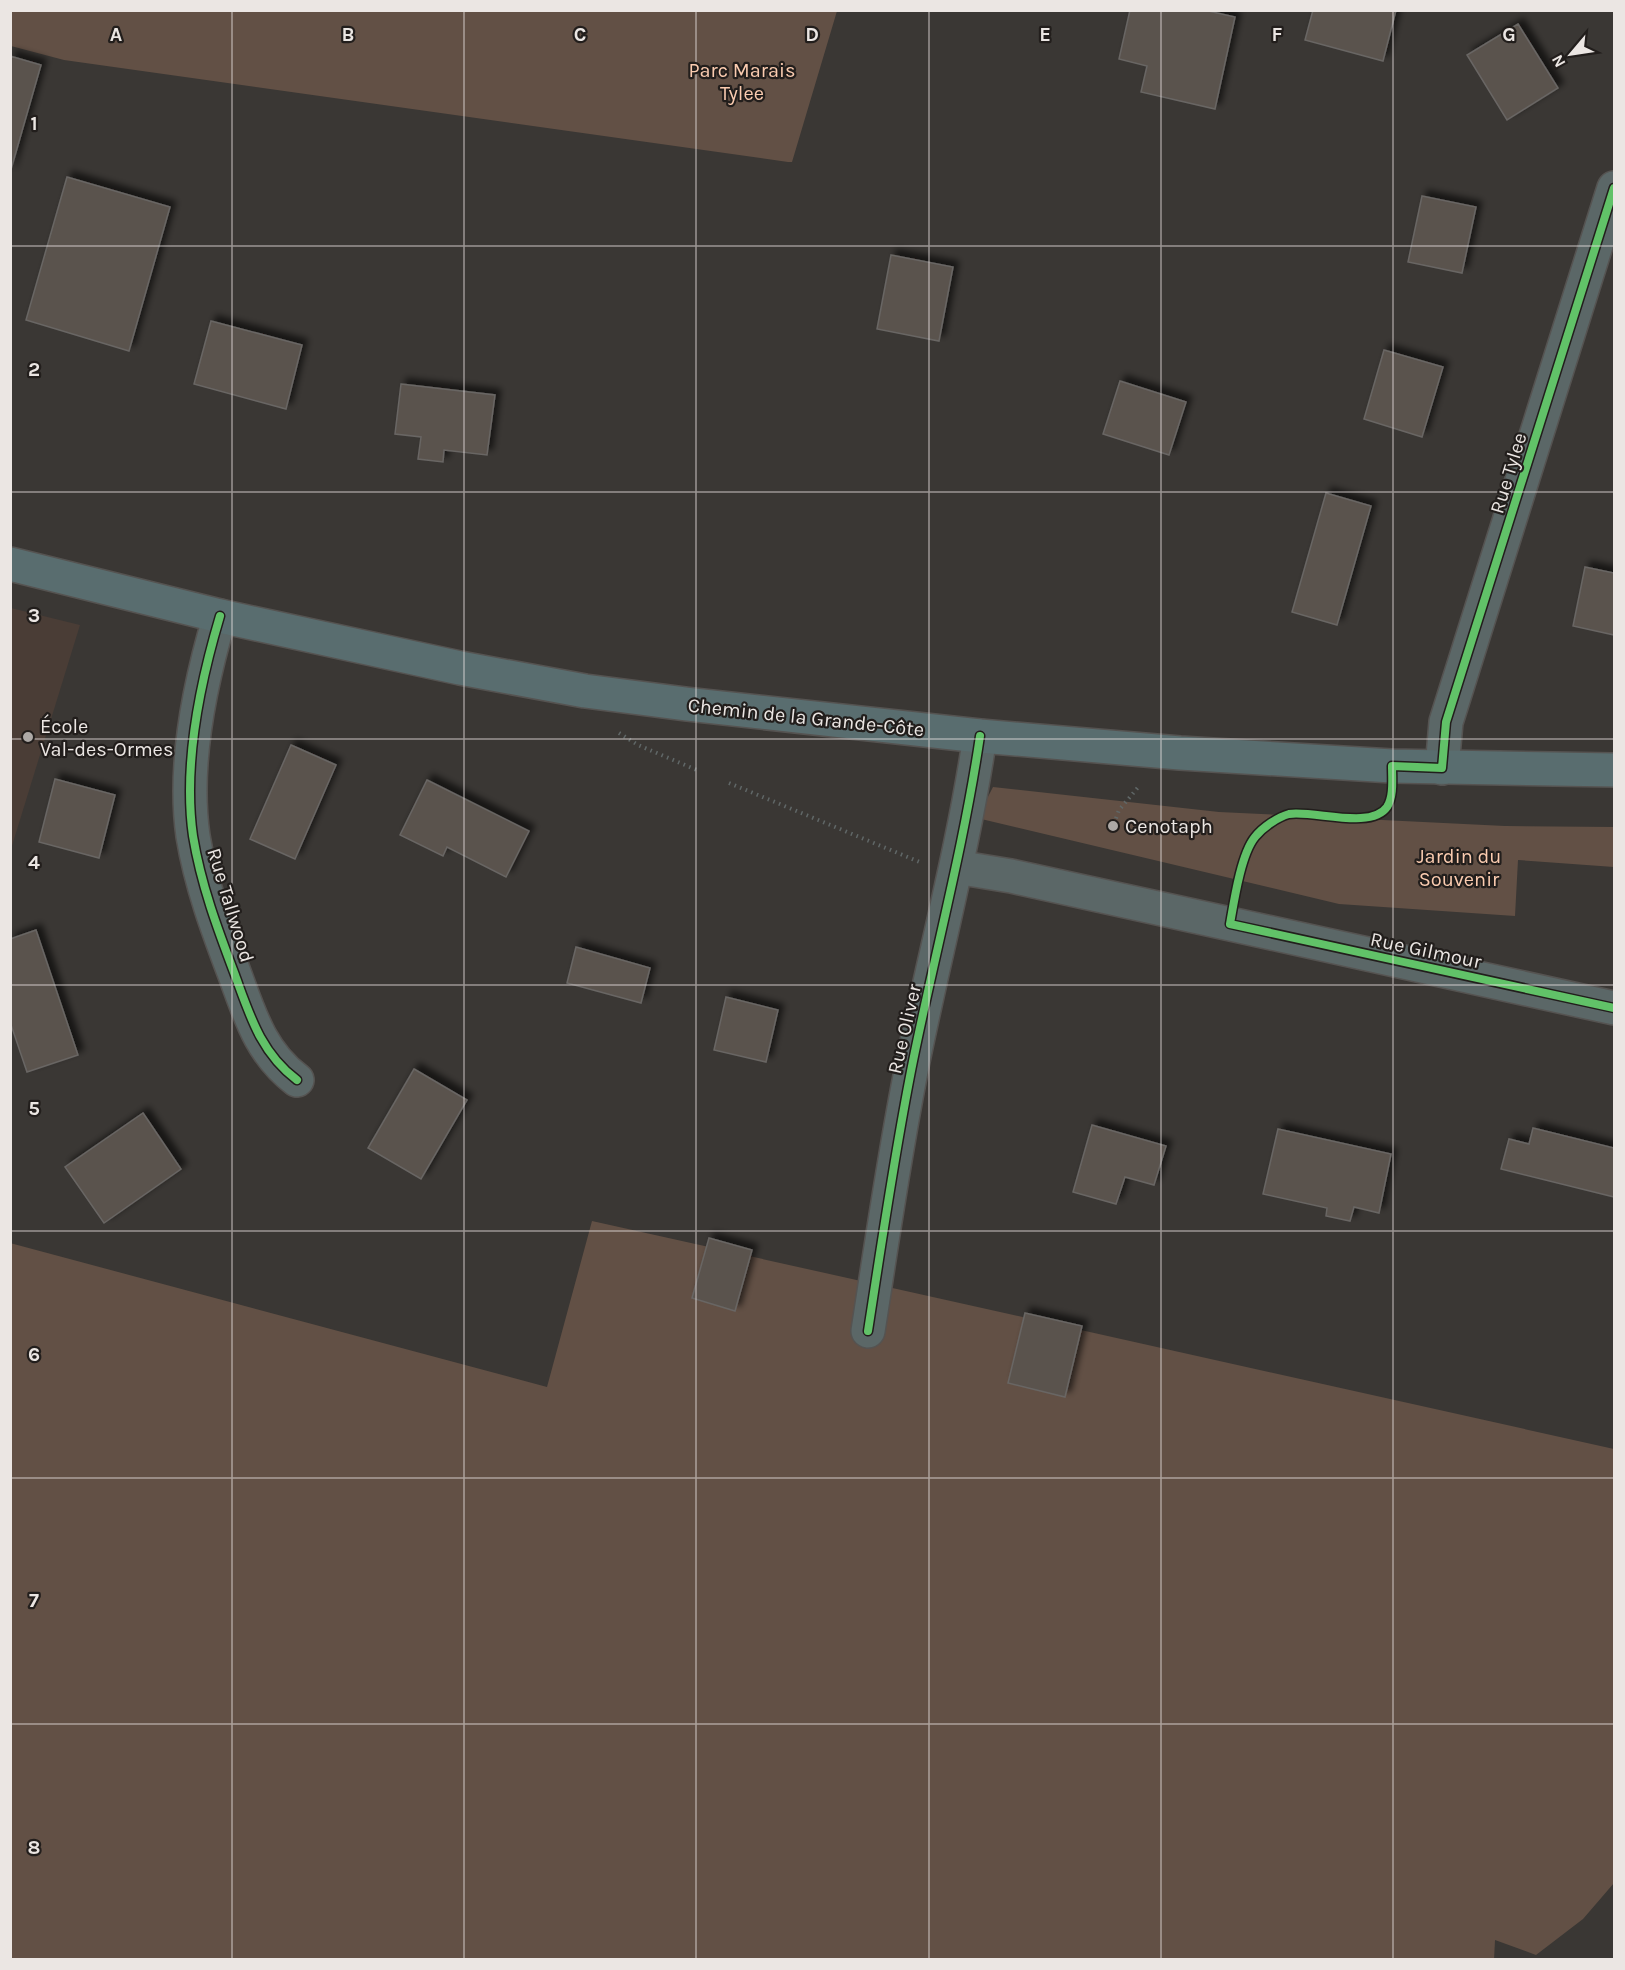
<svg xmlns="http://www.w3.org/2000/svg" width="1625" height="1970" font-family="Karla,sans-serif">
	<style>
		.built { fill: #4a3d36 }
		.green { fill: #625045 }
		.building { fill: #5a534e; stroke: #696664; stroke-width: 1.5; filter: url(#shadow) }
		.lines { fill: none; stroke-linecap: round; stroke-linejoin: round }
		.minor-casing { stroke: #555351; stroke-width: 36 }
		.major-casing { stroke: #555351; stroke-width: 36 }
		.path { stroke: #606767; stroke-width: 4; stroke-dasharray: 1.5 4.5; stroke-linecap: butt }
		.minor { stroke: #5b6767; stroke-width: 33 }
		.major { stroke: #596d6f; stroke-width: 33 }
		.cycleway-casing { stroke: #221e1c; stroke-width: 11 }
		.cycleway { stroke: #61c268; stroke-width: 8 }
		.grid { fill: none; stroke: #ebe6e3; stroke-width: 1.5; stroke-opacity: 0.55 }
		.poi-dot { fill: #ada9a6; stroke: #221e1c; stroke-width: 2 }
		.labels { text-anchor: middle; stroke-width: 4.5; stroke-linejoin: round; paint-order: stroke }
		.park-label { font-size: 20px; fill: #fbccb0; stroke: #221e1c }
		.street-label { font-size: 20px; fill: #ebe6e3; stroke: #221e1c }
		.poi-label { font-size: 20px; fill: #ebe6e3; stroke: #221e1c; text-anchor: start }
		.grid-label { font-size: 20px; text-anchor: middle; font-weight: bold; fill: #ebe6e3; stroke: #221e1c; stroke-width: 4.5; stroke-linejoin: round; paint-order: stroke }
	</style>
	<defs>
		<filter id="shadow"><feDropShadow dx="5.5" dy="-5.5" stdDeviation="3" flood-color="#0009"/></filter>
	</defs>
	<rect width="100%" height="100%" fill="#3a3734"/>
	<!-- built -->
	<path class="built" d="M11,608L80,625L11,849L10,608Z"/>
	<!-- green -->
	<path class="green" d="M10,11L11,10L837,11L792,162H788L64,60L11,46Z
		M993,787L1219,812L1505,826L1614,827V867L1518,860L1515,916L1339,904L977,818Z
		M592,1221L1614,1449V1883L1583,1919L1536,1955L1495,1940L1494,1960L11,1959L10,1243L547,1387Z"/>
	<!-- building -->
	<path class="building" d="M1130,10H1204L1235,17L1215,109L1141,92L1147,66L1119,59Z
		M1313,10H1396L1383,61L1305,40Z
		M1518,24L1558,88L1507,120L1467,55Z
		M10,56L41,65L10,173Z
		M67,177L170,207L129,351L26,320Z
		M1422,196L1476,207L1462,273L1408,262Z
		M891,255L953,267L939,341L877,329Z
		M211,321L302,345L286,409L194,384Z
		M1384,350L1443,367L1422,437L1364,419Z
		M1120,381L1186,402L1169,455L1103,434Z
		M401,384L495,395L487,455L444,450L443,462L418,459L421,437L395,434Z
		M1326,493L1371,506L1337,625L1292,612Z
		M1585,567L1614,573V635L1573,626Z
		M291,745L336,765L295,859L250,839Z
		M55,779L115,795L99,858L39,842Z
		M427,780L529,831L506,877L447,847L443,856L400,835Z
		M36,930L78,1055L27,1072L10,1022V939Z
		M576,947L650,968L641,1003L567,983Z
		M726,997L778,1010L766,1062L714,1050Z
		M414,1069L467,1100L421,1179L368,1148Z
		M143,1113L181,1169L104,1223L65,1167Z
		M1092,1125L1166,1146L1154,1185L1125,1177L1116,1204L1073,1192Z
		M1533,1128L1614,1148V1197L1501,1169L1509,1139L1529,1144Z
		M1278,1129L1391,1154L1379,1213L1354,1207L1350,1221L1326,1216L1327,1208L1263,1194Z
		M709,1238L752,1250L735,1311L692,1298Z
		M1025,1313L1082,1326L1065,1397L1008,1383Z"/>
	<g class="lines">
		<defs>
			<path id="minor" d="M220,616C200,683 183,766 193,836C201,885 218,930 235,975C250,1016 261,1053 297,1080
				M1442,768L1446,722L1614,188
				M956,867L1011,876L1614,1008
				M868,1331C882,1241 895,1150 913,1061C935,953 964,845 980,736"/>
			<path id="major" d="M10,564L220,616L460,668L585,691L686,704L980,736L1180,753L1392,766L1614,770"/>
		</defs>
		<!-- minor casing -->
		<use href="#minor" class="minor-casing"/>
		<!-- major casing -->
		<use href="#major" class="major-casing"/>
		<!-- path -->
		<path class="path" d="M619,733L638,745L699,771
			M729,783L922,863
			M1114,824L1119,810L1140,785"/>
		<!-- minor -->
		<use href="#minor" class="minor"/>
		<!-- major -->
		<use href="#major" class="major"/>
		<defs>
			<path id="cycleway" d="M1614,188L1446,722L1442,768L1392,766C1392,779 1394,796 1387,807C1371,830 1314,810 1289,814C1278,817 1263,827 1255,837C1241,854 1234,901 1230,924L1614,1008
				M220,616C200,683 183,766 193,836C201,885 218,930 235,975C250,1016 261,1053 297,1080
				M868,1331C882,1241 895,1150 913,1061C935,953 964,845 980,736"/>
		</defs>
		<!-- cycleway casing -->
		<use href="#cycleway" class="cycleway-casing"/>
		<!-- cycleway -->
		<use href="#cycleway" class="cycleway"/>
	</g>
	<!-- grid -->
	<path class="grid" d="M232,10V1960M464,10V1960M696,10V1960M929,10V1960M1161,10V1960M1393,10V1960M10,246H1614M10,492H1614M10,739H1614M10,985H1614M10,1231H1614M10,1478H1614M10,1724H1614"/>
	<!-- markers -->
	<g class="poi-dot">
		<circle cx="28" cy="737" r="6"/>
		<circle cx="1113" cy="826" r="6"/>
	</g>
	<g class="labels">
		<!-- park labels -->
		<g class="park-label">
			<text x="742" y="77">Parc Marais<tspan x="742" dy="23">Tylee</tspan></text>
			<text x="1459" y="863">Jardin du<tspan x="1459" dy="23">Souvenir</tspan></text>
		</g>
		<!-- street labels -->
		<g class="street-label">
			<text transform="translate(1508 473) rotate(-73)" y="7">Rue Tylee</text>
			<text transform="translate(806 717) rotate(6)" y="7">Chemin de la Grande-Côte</text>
			<text transform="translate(231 905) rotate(73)" y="7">Rue Tallwood</text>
			<text transform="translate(1426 950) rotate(12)" y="7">Rue Gilmour</text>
			<text transform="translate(904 1029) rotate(-77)" y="7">Rue Oliver</text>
		</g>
		<!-- poi labels -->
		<g class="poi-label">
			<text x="40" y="733">École<tspan x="40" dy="23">Val-des-Ormes</tspan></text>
			<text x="1125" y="833">Cenotaph</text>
		</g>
	</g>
	<g class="grid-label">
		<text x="116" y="41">A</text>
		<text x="348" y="41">B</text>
		<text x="580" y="41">C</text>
		<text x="812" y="41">D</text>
		<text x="1045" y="41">E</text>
		<text x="1277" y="41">F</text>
		<text x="1509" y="41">G</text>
		<text x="34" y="130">1</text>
		<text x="34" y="376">2</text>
		<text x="34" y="622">3</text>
		<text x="34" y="869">4</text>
		<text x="34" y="1115">5</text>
		<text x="34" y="1361">6</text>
		<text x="34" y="1607">7</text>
		<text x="34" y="1854">8</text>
	</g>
	<!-- border -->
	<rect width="1625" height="1970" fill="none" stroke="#ebe6e3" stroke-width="24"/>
	<!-- north arrow -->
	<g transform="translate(1571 54) rotate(241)" stroke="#221e1c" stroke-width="4.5" paint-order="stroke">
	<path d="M0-4.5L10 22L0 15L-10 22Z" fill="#ebe6e3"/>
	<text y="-9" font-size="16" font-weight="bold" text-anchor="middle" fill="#ebe6e3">N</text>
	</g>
</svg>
